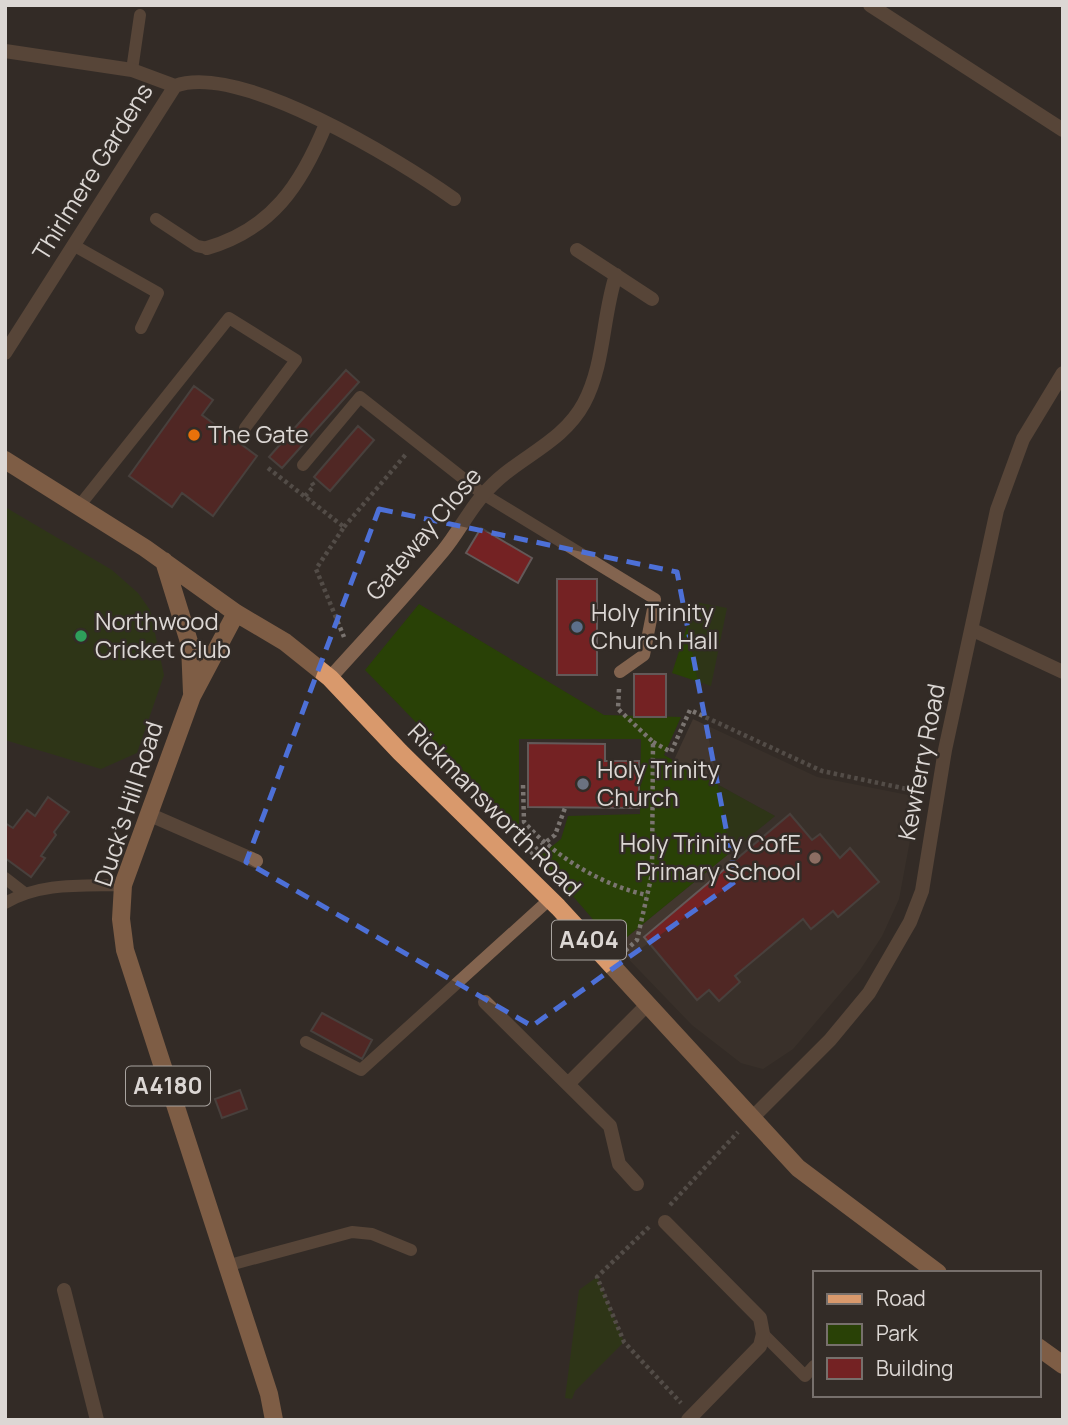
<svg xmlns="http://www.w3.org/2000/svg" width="1068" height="1425" font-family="Manrope,sans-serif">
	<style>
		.built { fill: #42372f }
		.green { fill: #294106 }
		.building { fill: #742223; stroke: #635958; stroke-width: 2 }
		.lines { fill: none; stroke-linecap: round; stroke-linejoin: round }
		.path { stroke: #7a7470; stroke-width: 4.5; stroke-dasharray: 3.5 3.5; stroke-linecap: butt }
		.service { stroke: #83644f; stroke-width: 12 }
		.minor { stroke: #83644f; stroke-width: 14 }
		.primary { stroke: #d9996c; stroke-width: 18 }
		.marked { fill: none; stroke: #4d70d7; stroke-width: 5; stroke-dasharray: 14 9; stroke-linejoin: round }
		.food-dot { fill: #e8710a; stroke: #332c27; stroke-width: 2.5 }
		.service-dot { fill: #5c6f8a; stroke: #332c27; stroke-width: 2.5 }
		.leisure-dot { fill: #2e9e5b; stroke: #332c27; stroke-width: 2.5 }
		.worship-dot { fill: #6b7280; stroke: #332c27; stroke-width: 2.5 }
		.education-dot { fill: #8d6e63; stroke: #332c27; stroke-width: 2.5 }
		.labels { text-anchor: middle; stroke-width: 5; stroke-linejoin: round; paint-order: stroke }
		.shield { fill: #332c27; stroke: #a9a4a0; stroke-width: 2 }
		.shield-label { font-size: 23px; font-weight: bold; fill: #dcd7d4 }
		.street-label { font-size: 24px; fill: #dcd7d4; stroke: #332c27 }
		.poi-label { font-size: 24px; fill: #dcd7d4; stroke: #332c27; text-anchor: start }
	</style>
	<rect width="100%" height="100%" fill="#332c27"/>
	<!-- built -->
	<path class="built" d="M693,719L817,777L918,797L899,899L882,936L860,970L793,1049L763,1069L741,1063L692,1025L616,946L775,816L674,760Z"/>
	<!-- green -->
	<path class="green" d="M5,507L112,570L138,593L150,610L164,675L137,753L101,769L5,740Z
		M695,602L727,608L711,686L672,673Z
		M419,604L604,715L681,717L664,755L775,816L616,946L539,857L561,839L568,816L640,814L641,739H519V828L365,670Z
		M597,1277L624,1342L575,1391L572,1399L565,1398L579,1290Z"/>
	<!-- building -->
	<path class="building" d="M346,370L359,382L282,468L269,457Z
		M194,386L213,400L202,415L257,456L213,516L182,493L172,507L129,476Z
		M358,426L374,440L330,491L314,477Z
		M481,528L532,558L518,583L466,553Z
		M557,579H597V675H557Z
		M634,674H666V717H634Z
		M528,743L605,744V761H639V808L528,807Z
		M48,797L69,812L54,832L56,835L41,856L45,858L31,877L5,858V823L13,828L27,810L35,816Z
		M790,814L812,840L820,834L840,858L850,848L879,882L838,917L833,911L811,929L803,919L735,976L740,982L719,1001L709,990L697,1000L644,937Z
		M322,1013L372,1040L362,1059L311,1031Z
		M240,1090L247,1109L222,1118L215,1099Z"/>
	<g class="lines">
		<!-- path -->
		<path class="path" d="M268,468L344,527L316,569L344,637
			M305,496L314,486L310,480
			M344,527L407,453
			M619,689L618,709L653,742L652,874L637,940L625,951
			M653,742L671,752L690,710L822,771L921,792
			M523,785L524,822C554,856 603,886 647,895
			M530,854L555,835L565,808
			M670,1205L738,1132
			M649,1227L597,1277L624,1342L681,1403"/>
		<!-- service -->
		<path class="service" d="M132,70L140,15
			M156,219L197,246L207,248
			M73,245L158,293L141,328
			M303,465L360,397L483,494L655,599L644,655L620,672
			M80,505L229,318L296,360L245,428
			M5,878L23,892
			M5,903C41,882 82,886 123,885
			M306,1042L361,1070L550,899
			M226,1266L352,1232L372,1234L411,1250
			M763,1334L805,1376L814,1366"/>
		<!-- minor -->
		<path class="minor" d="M870,5L1063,130
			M5,51L132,70L175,86C240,62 399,160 454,199
			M207,248C272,229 301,185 326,124
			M577,250L652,299
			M5,353L175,86
			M973,630L1063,672
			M330,678C368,636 407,594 443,551C458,533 468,512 483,495C513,458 561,446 584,403C605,363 602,318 616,275
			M148,814L256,861
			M485,1002L610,1126L619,1164L637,1184
			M568,1084L648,1004
			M751,1119L830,1040L869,993L910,922L922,891L945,750L997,510L1023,439L1063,373
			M665,1222L760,1318L763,1334L760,1346L688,1420
			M64,1290L97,1420"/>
		<!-- primary -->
		<path class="primary" d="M5,460L145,548L236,613L285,642L330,678L400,752L558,907L798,1168L938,1273
			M164,561L190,645L192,693
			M236,613L192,696L123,885L121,919L125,950L269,1394L274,1420
			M1038,1347L1063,1365"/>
	</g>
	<!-- marked area -->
	<path d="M0 0H1068V1425H0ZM379,509L677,572L736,881L532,1026L246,862Z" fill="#332c27" fill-opacity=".55" fill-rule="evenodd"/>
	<path class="marked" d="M379,509L677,572L736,881L532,1026L246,862Z"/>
	<!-- markers -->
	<circle class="food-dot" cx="194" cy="435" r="7"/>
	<circle class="service-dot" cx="577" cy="627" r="7"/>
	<circle class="leisure-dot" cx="81" cy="636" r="7"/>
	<circle class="worship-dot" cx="583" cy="784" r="7"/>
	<circle class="education-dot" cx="815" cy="858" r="7"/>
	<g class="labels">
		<!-- shield labels -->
		<g class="shield">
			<rect x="552" y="920.5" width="74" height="39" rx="5"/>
			<rect x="126" y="1066.5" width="84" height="39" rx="5"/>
		</g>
		<g class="shield-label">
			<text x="589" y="948">A404</text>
			<text x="168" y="1094">A4180</text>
		</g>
		<!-- street labels -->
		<g class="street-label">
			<text transform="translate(93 172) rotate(-58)" y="8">Thirlmere Gardens</text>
			<text transform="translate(424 534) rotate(-50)" y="8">Gateway Close</text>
			<text transform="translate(922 762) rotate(-79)" y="8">Kewferry Road</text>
			<text transform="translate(129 804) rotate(-72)" y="8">Duck's Hill Road</text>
			<text transform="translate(494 810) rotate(45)" y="8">Rickmansworth Road</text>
		</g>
		<!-- poi labels -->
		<g class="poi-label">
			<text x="208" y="443">The Gate</text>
			<text x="591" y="621">Holy Trinity<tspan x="591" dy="28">Church Hall</tspan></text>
			<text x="95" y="630">Northwood<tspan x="95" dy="28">Cricket Club</tspan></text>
			<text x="597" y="778">Holy Trinity<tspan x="597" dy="28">Church</tspan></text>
			<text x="801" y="852" text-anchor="end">Holy Trinity CofE<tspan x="801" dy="28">Primary School</tspan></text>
		</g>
	</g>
	<!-- border -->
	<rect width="1068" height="1425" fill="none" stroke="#dcd7d4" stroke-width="14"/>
	<!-- legend -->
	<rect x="813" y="1271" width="228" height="126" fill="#332c27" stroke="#77706c" stroke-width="2"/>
	<rect x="827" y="1294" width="35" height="10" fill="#d9996c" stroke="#77706c" stroke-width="2"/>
	<text x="876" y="1306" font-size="21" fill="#dcd7d4">Road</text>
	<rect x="827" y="1324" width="35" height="21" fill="#294106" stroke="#77706c" stroke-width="2"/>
	<text x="876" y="1341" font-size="21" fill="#dcd7d4">Park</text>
	<rect x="827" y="1358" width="35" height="21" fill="#742223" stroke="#77706c" stroke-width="2"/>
	<text x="876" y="1376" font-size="21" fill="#dcd7d4">Building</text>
</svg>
